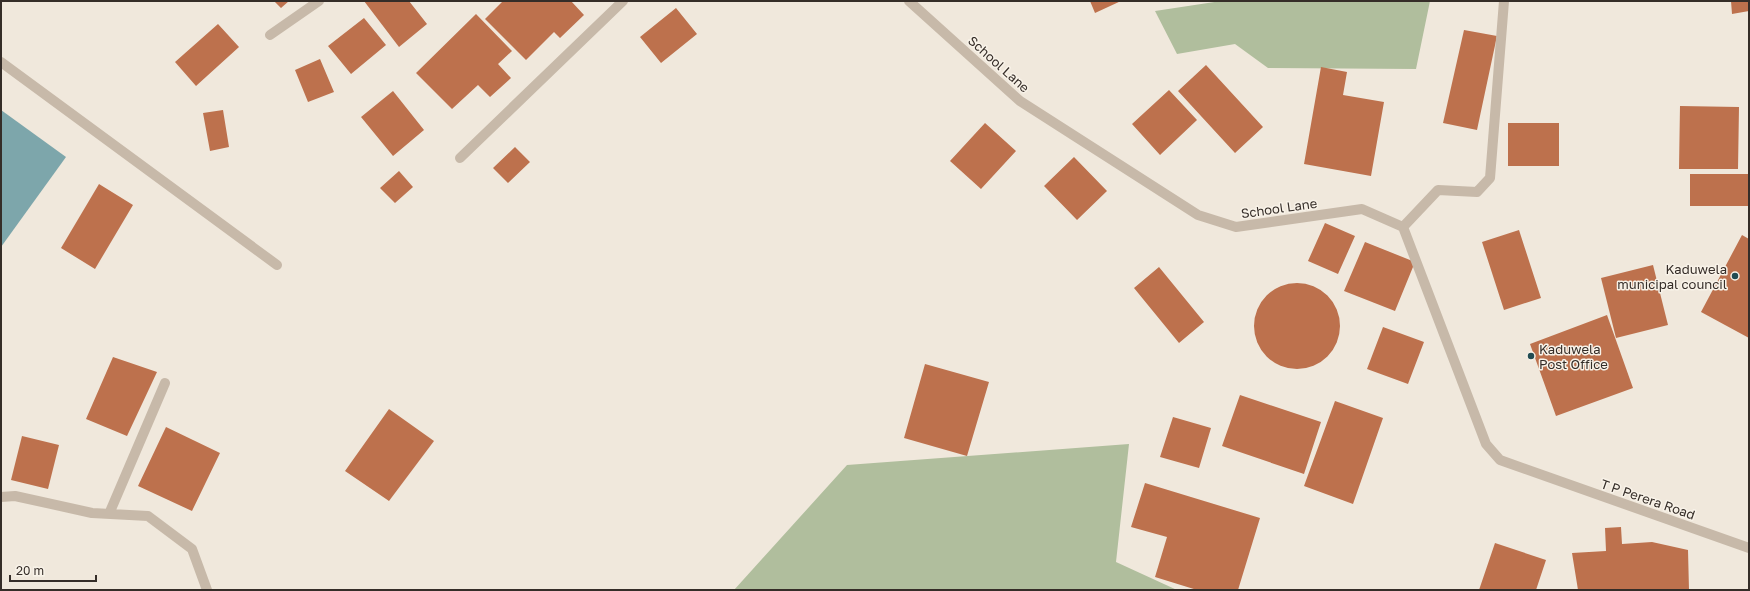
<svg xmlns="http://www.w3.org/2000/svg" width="1750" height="591" font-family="'Golos Text',sans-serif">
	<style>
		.green { fill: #b0be9d }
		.water { fill: #7da6ab }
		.building { fill: #bd714d }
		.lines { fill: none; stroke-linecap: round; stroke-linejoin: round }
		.minor { stroke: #c7b9a9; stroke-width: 10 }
		.poi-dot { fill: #214c53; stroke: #f8f2e8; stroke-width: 1.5 }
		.labels { text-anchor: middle; stroke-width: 3; stroke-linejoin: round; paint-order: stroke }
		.street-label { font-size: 13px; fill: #352d28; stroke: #f8f2e8 }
		.poi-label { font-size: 13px; fill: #352d28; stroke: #f8f2e8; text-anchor: end }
	</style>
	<rect width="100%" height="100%" fill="#f0e8dc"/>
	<!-- green -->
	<path class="green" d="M1221,1H1430L1416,69L1268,68L1235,44L1177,54L1155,11Z
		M1129,444L1116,562L1177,590H734L847,465Z"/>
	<!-- water -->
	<path class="water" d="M1,110L66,157L1,247Z"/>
	<!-- building -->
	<path class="building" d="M274,1H289L281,8Z
		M364,1H409L427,24L399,47Z
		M503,1H571L584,15L560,38L554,32L526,60L485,19Z
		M1090,1H1121L1095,13Z
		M1731,1H1749V11L1732,14Z
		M676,8L697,34L661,63L640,37Z
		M476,14L512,51L498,64L511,78L490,97L478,85L452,109L416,73Z
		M364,18L386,45L351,74L328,46Z
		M218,24L239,47L196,86L175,62Z
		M1464,30L1497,36L1477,130L1443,123Z
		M320,59L334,92L308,102L295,70Z
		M1206,65L1263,127L1235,153L1178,91Z
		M1321,67L1347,72L1343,95L1384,102L1371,176L1304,164Z
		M1169,90L1197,120L1160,155L1132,124Z
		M393,91L424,130L393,156L361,117Z
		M1680,106L1739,107L1738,169H1679Z
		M223,110L229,147L210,151L203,113Z
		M985,123L1016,151L981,189L950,161Z
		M1508,123H1559V166H1508Z
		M515,147L530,162L508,183L493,168Z
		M1074,157L1107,191L1077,220L1044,186Z
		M399,171L413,187L395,203L380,188Z
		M1690,174H1749V206H1690Z
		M99,184L133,205L95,269L61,248Z
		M1325,223L1355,236L1338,274L1308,261Z
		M1519,230L1541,298L1504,310L1482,242Z
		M1742,235L1749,239V338L1701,312Z
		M1365,242L1415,262L1395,311L1344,291Z
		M1653,265L1668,325L1616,338L1601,278Z
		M1159,267L1204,322L1179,343L1134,288Z
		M1254 326a43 43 0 1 1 86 0a43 43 0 1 1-86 0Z
		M1607,315L1633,388L1556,416L1530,344Z
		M1383,327L1424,342L1408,384L1367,369Z
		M113,357L157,372L127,436L86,419Z
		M925,364L989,382L967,456L904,438Z
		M1240,395L1321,422L1304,474L1222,446Z
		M1335,401L1383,418L1353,504L1304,486Z
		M389,409L434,441L389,501L345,471Z
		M1173,417L1211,428L1199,468L1160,457Z
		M166,427L220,453L192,511L138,486Z
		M22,436L59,445L48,489L11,480Z
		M1145,483L1260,518L1238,590H1197L1155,577L1167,537L1131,527Z
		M1621,527L1622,544L1652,542L1688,550L1689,590H1578L1572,553L1606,551L1605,528Z
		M1495,543L1546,560L1536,590H1479Z"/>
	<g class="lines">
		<!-- minor -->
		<path class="minor" d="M909,1L1020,101L1198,215L1236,227L1362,209L1403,227L1486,444L1500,460L1749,548
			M270,35L319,1
			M1,62L277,265
			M460,158L623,1
			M1403,227L1438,190L1477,192L1490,178L1504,1
			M1,497L15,496L92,513L148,516L192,549L207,590
			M109,514L165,383"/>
	</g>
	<!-- markers -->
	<g class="poi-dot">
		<circle cx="1735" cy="276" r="4"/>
		<circle cx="1531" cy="356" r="4"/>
	</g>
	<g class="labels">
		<!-- street labels -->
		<g class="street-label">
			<text transform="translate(999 64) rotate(42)" y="5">School Lane</text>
			<text transform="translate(1279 208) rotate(-8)" y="5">School Lane</text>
			<text transform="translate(1648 499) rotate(19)" y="5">T P Perera Road</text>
		</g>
		<!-- poi labels -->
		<g class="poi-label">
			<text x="1727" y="274">Kaduwela<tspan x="1727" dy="15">municipal council</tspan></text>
			<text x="1539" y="354" text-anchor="start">Kaduwela<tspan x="1539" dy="15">Post Office</tspan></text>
		</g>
	</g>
	<!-- border -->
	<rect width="1750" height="591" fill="none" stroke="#352d28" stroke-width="4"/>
	<!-- scale -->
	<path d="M10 575v6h86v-6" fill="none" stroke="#352d28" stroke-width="2"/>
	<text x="16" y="575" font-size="12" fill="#352d28" stroke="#f8f2e8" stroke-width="3" paint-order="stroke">20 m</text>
</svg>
